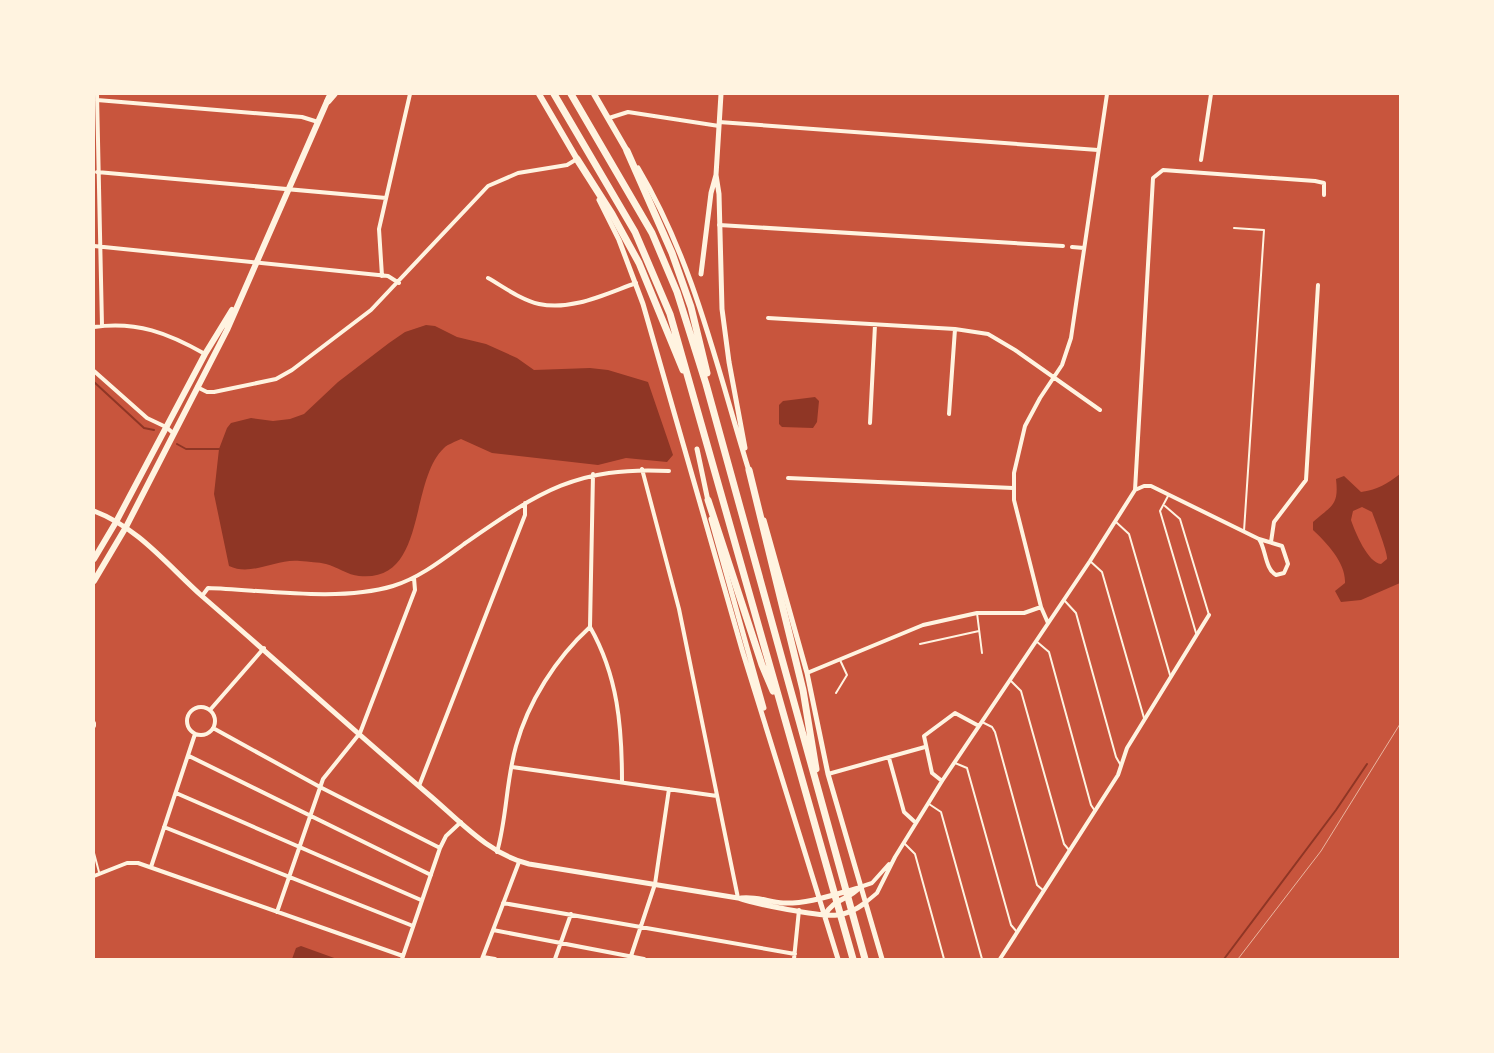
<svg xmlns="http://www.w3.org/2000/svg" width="1494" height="1053" font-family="Lora,serif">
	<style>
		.water { fill: #8f3625; fill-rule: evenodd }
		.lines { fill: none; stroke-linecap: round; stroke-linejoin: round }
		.stream { stroke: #8f3625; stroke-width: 2 }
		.service { stroke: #fff3e0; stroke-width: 2 }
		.minor { stroke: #fff3e0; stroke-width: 4 }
		.tertiary { stroke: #fff3e0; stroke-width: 5 }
		.primary { stroke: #fff3e0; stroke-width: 6 }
		.motorway { stroke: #fff3e0; stroke-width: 7 }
		.tram { stroke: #e9b49f; stroke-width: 1 }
	</style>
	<rect width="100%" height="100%" fill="#c8553d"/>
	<!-- water -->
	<path class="water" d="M426,325L435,326L457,337L486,344L517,358L534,370L590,368L608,370L648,382L673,455L667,462L626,458L598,465L492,453L461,439C455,442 448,444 444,448C408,482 428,583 359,576C348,575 337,567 326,564C318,562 309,562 300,561C276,558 252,577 229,566L214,494L219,449L227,428L231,423L251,418L273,421L290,419L304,414L338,382L389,343L405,332Z
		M815,397L819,401L817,422L813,428L782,427L779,424V405L783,401Z
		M1400,474V583L1361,600L1341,602L1335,591L1345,583C1346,563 1327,543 1313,530V522C1332,505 1339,506 1336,479L1344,476L1361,492C1377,490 1387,484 1400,474ZM1362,507L1372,512C1375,520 1388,553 1387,559L1381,564C1368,563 1355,532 1351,520L1353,511Z
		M301,946L337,959H292L296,948Z"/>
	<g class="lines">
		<!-- stream -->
		<path class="stream" d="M94,382L144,428L154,430
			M177,444L186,449H219
			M1224,959L1336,810L1367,764"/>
		<!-- service -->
		<path class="service" d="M1234,228L1264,230L1244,531
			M1168,496L1160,511L1196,633
			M1165,506L1180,519L1209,615
			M1116,522L1129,534L1170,675
			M1090,561L1102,572L1144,718
			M1064,600L1076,613L1116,757L1120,764
			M977,613L982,653
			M1036,641L1049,652L1091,805L1095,811
			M920,644L979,631
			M1011,681L1021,691L1064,844L1069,850
			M836,693L847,675L840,660
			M982,722L992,727L995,732L1037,885L1044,891
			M955,763L967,768L1011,925L1017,932
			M94,790V797
			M929,804L941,812L982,959
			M904,843L915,854L944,959
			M94,853L99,872"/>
		<!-- minor -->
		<path class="minor" d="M97,94L102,326
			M97,100L302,117L318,122
			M609,118L628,112L719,126
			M719,122L1098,150
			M1201,160L1211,94
			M97,172L386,198
			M719,225L1063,246
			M94,246L388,276L399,283
			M1072,247L1084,248
			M382,276L379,229L410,94
			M488,278C504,287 521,300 539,304C572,311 605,294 636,283
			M768,318L955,329L988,334L1015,350L1100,410
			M94,327C137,321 168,333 205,354
			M94,371L147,418L166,427L173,433
			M197,387L207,392H214L276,379L292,370L371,310L488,186L518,173L567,165L577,159
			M949,414L955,329
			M870,423L875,325
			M642,469L679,609L738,898
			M593,474L590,627C618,676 622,727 622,782
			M788,478L1013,488
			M1135,490L1144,486H1151L1259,539L1282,546L1288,564L1284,573L1276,575C1265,569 1266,549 1259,539
			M1271,542L1274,522L1306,480L1318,285
			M202,596L208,588C264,590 340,602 393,586C419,578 442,560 464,544C538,493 575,466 669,471
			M1048,623L1041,607L1014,500V473L1025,426L1040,398L1062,365L1071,338L1107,94
			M807,673L923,625L977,613H1024L1041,607
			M187 721a14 14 0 1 1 28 0a14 14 0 1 1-28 0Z
			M210,710L264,648
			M94,723V726
			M213,728L320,787L440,848
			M189,756L431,875
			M889,758L904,812L916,823
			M512,767L717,796
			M828,774L925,747
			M942,781L932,773L924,736L955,713L979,726
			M419,786L525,515V503
			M176,793L421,900
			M164,827L413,926
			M497,852C507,817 506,781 516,746C528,702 556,658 590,627
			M151,867L195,734
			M94,876L127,863H138L403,956
			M860,887L872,883L889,864
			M503,903L795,954
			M865,903L877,893L895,857L942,781L1090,561L1135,490L1153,178L1163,170L1315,181L1324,183V195
			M277,912L323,779L360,733L415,590L414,578
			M493,930L644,959
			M483,957L495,959
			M402,959L440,848L446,836L461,822
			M482,959L519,862
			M555,959L571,914
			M630,959L655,884L669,789
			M794,959L799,910
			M1000,959L1118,775L1127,748L1209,615"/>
		<!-- tertiary -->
		<path class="tertiary" d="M638,168C694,262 717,368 749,471
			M716,175L719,194L722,309L729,362L745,448
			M599,200L619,240L643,304L743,653L838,959
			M701,274L711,193L716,175L721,94
			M697,449L708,501
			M94,511C139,528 168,566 203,597C278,662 352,729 428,794C459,820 488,854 529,864L738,898C755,904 820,917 837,915C847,914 857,909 865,903
			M711,519L764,708
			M764,520L807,673L828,774L882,959
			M741,898C756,896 769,902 783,903C809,904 835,894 859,888
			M825,915C833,899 848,900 859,888"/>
		<!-- primary -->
		<path class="primary" d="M539,94L577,159
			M594,94L627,151
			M94,559L116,522L205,354L232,310
			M94,581L126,527L227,330L329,97"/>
		<!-- motorway -->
		<path class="motorway" d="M554,94L635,232L670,314L853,959
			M571,94L652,233L677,292L706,384L865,959
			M328,101L334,94
			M627,151L672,253L691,307L707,373
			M577,159L612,214L639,263L683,370
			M749,470L803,690L816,769
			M708,500L762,665L773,691"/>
		<!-- tram -->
		<path class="tram" d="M1238,959L1321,851L1400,724"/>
	</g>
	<!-- border -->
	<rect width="1494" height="1053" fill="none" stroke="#fff3e0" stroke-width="190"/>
</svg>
